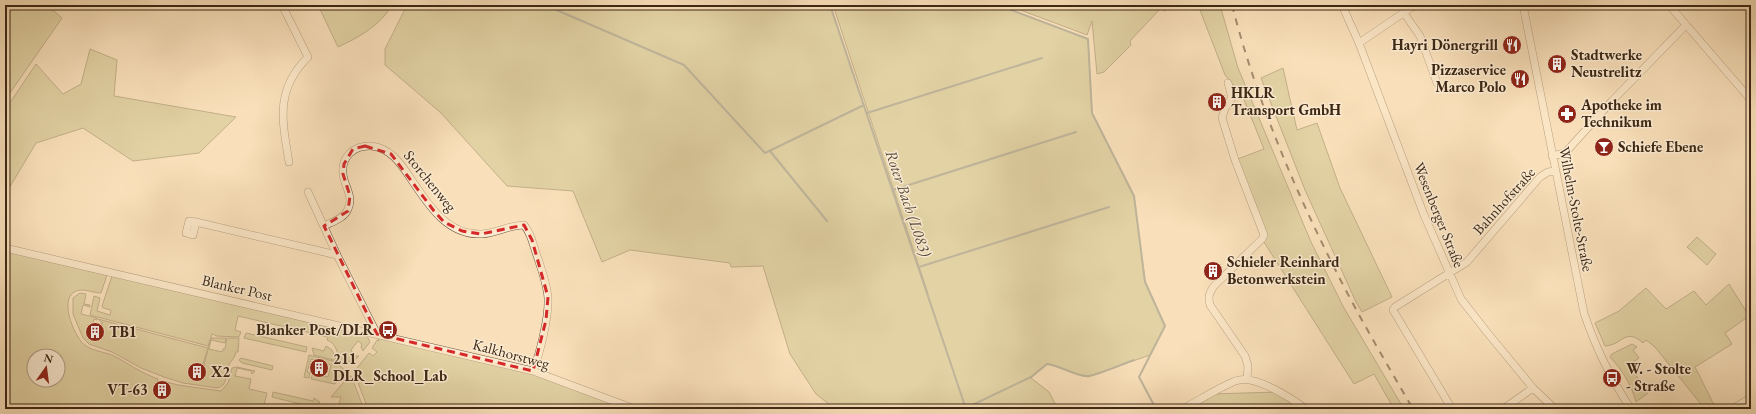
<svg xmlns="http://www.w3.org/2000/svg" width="1756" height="414" font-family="'EB Garamond',serif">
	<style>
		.green { fill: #c6c08a; stroke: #827450; fill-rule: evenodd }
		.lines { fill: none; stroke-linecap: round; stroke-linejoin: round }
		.stream { stroke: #798077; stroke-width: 2 }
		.street-casing { stroke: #6c553e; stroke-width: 8 }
		.street { stroke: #fbebd2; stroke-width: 7 }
		.rail { stroke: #3d2715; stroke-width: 2; stroke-dasharray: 7 7; stroke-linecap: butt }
		.marked { fill: none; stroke: #d62828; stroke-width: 3; stroke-dasharray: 8 5; stroke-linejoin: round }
		.labels { text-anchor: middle; stroke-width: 3; stroke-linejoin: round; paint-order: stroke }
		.poi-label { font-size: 15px; font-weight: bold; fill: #3d2715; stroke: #fbebd2; text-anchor: start }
		.street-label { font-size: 15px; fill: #3d2715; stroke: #fbebd2 }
		.water-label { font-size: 16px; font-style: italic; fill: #564c3e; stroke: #fbebd2 }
	</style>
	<rect width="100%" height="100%" fill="#f9e0ba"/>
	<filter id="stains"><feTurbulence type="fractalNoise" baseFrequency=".005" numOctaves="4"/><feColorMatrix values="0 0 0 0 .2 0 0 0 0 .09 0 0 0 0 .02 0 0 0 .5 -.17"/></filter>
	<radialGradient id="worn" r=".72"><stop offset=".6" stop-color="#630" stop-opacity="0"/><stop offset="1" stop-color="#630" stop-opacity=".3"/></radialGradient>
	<!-- green -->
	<path class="green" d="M11,5H47L62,18L5,100V11Z
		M318,5H392C381,25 358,38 338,47Z
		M407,5H830L928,294L833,5H998L1088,39L1092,113L1134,196L1145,281L1165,326L1150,355L1088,377C1074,374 1061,366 1047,364L1031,378L1049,392L1058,409H966L965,408L961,409H835L816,394L790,354L763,266L731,267L730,263L630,250L602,262L573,191L507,186L441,113L385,65V49Z
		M1007,5H1171L1165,11L1161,8L1130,41L1131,45L1104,72L1097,74L1092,21L1087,35Z
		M1198,5H1220L1238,68L1311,242L1344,308L1404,409H1394L1374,374L1354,384L1262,239L1235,160L1264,149L1242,95L1225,75Z
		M90,49L117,60L114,96L236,117L199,153L133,161L83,128L36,143L5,195V110L36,64L63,94L81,84Z
		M1283,68L1297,130L1317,123L1340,188L1392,297L1362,312L1356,302L1305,190L1261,78Z
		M1697,237L1716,254L1707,265L1687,247Z
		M5,251L107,275L101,293C92,293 82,287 74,292C59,301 75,339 86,346C94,351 104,352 112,355C128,363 141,373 158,379L156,387L159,388V391L161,393L163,392L166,386L162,384L163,381L178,385L221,391L228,383L232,368L237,367L255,371L252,374L251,371L237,368L235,376L251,379L249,389L267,393L263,409H5ZM34,356H58V380H34Z
		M112,276L367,336L370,342L363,351L361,347L362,344L358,341L351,350L355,356H359C356,360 347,365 342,360C335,353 338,344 327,340L328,337L238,316L235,330L241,332L239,337L216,336L215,335L212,334L208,346L90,315L94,296L100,298L97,311L110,315L111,310L103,308L102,306Z
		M1729,284L1749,316L1725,333L1732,344L1695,367L1716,409H1702L1704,408L1655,347L1646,340L1643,343C1625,327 1623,345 1605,346L1595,323L1619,311L1646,288L1666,309L1694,291L1706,305Z
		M80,293L86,294L84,304L90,305V307L83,305L81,314L97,318V320L94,319L91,329L93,330L92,332L94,335H96L97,331H99L101,323H103L98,319L208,348L203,364L197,363L194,375L201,377L211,338H226L225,343L211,340L209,349L222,352L223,349H225L227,338H239L238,352H236C235,358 231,361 228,366C226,374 228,386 217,388L183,383L164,377L141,368L112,352L89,344L83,338L73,314V298Z
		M246,333L307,347L306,352L244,338Z
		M377,334L533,371L635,409H368L354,372L369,353L373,356L377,352L372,348L377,340L379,341Z
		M1632,344L1637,347L1633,350L1639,358L1629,365L1648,393L1636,402C1631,384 1623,371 1610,357L1612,354Z
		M326,346L332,350L337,361L314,355L312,348L324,351Z
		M309,355L337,362L345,371L344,375L335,384L311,379L313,373L328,377L331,365L311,359L307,372L310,373L309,378L304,377Z
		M241,358L273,366L272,370L242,363L239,360Z
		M349,376H351L364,409H320L325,404L338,407L341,397H331Z
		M273,392L313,401L314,398L320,402L316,406L312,407L272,397Z
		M1279,392L1306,409H1180L1211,394Z"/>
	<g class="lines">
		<!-- stream -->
		<path class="stream" d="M545,5L684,65L765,153L864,105
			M830,5L966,409
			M998,5L1088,39L1092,113L1134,196L1145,282L1165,326L1139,377L1156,409
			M867,113L1042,58
			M770,151L827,221
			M893,190L1076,132
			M919,267L1109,207
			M966,408L1031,377L1047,364C1061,366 1073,375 1086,376C1094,377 1124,363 1134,360"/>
		<defs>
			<path id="street" d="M282,5L308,57C275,90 282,120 289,162
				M1342,5L1359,43L1424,215L1461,299L1486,331L1533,388L1555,409
				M1523,5L1584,313C1595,346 1611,379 1631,409
				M1669,5L1751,100
				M1404,13L1420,36L1437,83
				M1359,43L1415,5
				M1228,83L1232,98L1225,108L1222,118L1235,160L1264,235L1262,239L1214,286C1209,293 1208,297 1210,305L1245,356L1248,366L1247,379
				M1552,156L1565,153L1612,101L1686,25
				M308,192L337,255L377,334
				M196,222L193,235L186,233L189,221L196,222L337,255
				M324,226C332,222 345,218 348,209C354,196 344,186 343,174C341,157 354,145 371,146C391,148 401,164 411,179C428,204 447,236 482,234C496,233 510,225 524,225C531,233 533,244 536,253C541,268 547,283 548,298C549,317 540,353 533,371
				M5,248L533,371L635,409
				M1180,409L1186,407C1198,401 1228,382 1239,380C1257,376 1291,398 1306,409
				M1452,409L1393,310L1395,307L1467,262L1540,177L1548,172L1555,171
				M1503,409L1533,388
				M1732,409L1751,398"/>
		</defs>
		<!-- street casing -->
		<use href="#street" class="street-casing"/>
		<!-- street -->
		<use href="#street" class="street"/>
		<!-- rail -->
		<path class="rail" d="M1232,5C1256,99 1295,191 1339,277C1362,322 1388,366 1413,409"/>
	</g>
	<!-- marked area -->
	<path d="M0 0H1756V414H0ZM365,146L391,154L434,211L444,222L462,231L481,234L524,225L532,240L548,297L546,320L533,371L377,334L324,226L348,211L350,196L343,174L344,164L353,149Z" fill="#f9e0ba" fill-opacity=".55" fill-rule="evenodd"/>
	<path class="marked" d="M365,146L391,154L434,211L444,222L462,231L481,234L524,225L532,240L548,297L546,320L533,371L377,334L324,226L348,211L350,196L343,174L344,164L353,149Z"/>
	<!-- icons -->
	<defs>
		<symbol id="restaurant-disc" viewBox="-11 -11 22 22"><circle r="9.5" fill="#8f2418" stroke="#fbebd2"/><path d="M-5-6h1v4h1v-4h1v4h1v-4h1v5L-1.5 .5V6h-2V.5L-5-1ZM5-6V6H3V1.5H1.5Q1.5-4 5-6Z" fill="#fff"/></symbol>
		<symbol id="building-disc" viewBox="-11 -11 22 22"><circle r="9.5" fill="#8f2418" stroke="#fbebd2"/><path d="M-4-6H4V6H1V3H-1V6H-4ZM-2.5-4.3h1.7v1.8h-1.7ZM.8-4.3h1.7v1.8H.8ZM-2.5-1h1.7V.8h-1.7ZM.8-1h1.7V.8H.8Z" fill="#fff"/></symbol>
		<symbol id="pharmacy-disc" viewBox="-11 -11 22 22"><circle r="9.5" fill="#8f2418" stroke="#fbebd2"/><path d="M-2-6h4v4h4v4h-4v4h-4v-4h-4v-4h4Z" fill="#fff"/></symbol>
		<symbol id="bar-disc" viewBox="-11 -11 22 22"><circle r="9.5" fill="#8f2418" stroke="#fbebd2"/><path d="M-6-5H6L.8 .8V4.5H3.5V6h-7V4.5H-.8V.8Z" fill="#fff"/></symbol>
		<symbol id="bus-disc" viewBox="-11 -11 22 22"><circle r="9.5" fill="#8f2418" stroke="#fbebd2"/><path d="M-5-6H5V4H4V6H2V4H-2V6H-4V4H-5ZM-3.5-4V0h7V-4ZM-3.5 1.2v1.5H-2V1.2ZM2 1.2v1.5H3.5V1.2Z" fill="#fff"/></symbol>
	</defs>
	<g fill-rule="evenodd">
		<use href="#restaurant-disc" x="1501" y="34" width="22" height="22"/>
		<use href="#building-disc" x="1546" y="53" width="22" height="22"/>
		<use href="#restaurant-disc" x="1509" y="68" width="22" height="22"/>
		<use href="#building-disc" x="1206" y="91" width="22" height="22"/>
		<use href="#pharmacy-disc" x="1556" y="103" width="22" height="22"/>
		<use href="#bar-disc" x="1593" y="136" width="22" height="22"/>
		<use href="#building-disc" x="1202" y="260" width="22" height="22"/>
		<use href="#bus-disc" x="377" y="319" width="22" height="22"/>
		<use href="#building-disc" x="84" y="321" width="22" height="22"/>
		<use href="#building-disc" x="308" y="357" width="22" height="22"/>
		<use href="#building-disc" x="186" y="361" width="22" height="22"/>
		<use href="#bus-disc" x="1601" y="367" width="22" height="22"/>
		<use href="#building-disc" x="151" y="379" width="22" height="22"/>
	</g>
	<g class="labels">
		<!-- poi labels -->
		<g class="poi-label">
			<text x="1498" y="50" text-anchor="end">Hayri Dönergrill</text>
			<text x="1571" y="60">Stadtwerke<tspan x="1571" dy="17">Neustrelitz</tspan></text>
			<text x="1506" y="75" text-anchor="end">Pizzaservice<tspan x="1506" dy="17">Marco Polo</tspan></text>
			<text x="1231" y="98">HKLR<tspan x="1231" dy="17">Transport GmbH</tspan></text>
			<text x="1581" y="110">Apotheke im<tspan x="1581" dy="17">Technikum</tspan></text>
			<text x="1618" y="152">Schiefe Ebene</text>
			<text x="1227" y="267">Schieler Reinhard<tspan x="1227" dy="17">Betonwerkstein</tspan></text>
			<text x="374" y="335" text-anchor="end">Blanker Post/DLR</text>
			<text x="109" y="337">TB1</text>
			<text x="333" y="364">211<tspan x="333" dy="17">DLR_School_Lab</tspan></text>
			<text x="1626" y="374">W. - Stolte<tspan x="1626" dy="17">- Straße</tspan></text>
			<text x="211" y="377">X2</text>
			<text x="148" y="395" text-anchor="end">VT-63</text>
		</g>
		<!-- street labels -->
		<g class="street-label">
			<text transform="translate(430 181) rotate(51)" y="5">Storchenweg</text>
			<text transform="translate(1504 201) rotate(-48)" y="5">Bahnhofstraße</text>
			<text transform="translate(1576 209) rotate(79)" y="5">Wilhelm-Stolte-Straße</text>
			<text transform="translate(1439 215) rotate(68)" y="5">Wesenberger Straße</text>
			<text transform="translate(237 288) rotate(13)" y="5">Blanker Post</text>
			<text transform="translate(511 354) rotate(15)" y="5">Kalkhorstweg</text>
		</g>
		<!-- water labels -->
		<g class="water-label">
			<text transform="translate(909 203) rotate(71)" y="6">Roter Bach (L083)</text>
		</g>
	</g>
	<!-- margin -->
	<rect width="1756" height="414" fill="none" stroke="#f9e0ba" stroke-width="20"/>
	<rect x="6" y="6" width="1744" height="402" fill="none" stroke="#3d2715" stroke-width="2"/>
	<rect x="10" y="10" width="1736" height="394" fill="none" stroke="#3d2715"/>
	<!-- north arrow -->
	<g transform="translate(46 368) rotate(14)"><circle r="19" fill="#fbebd2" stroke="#af9d86"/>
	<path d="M0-3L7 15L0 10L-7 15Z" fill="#8f2418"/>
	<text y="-6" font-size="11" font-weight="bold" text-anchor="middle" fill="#3d2715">N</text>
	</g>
	<rect width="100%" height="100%" filter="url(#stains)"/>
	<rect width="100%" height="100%" fill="url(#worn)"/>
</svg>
